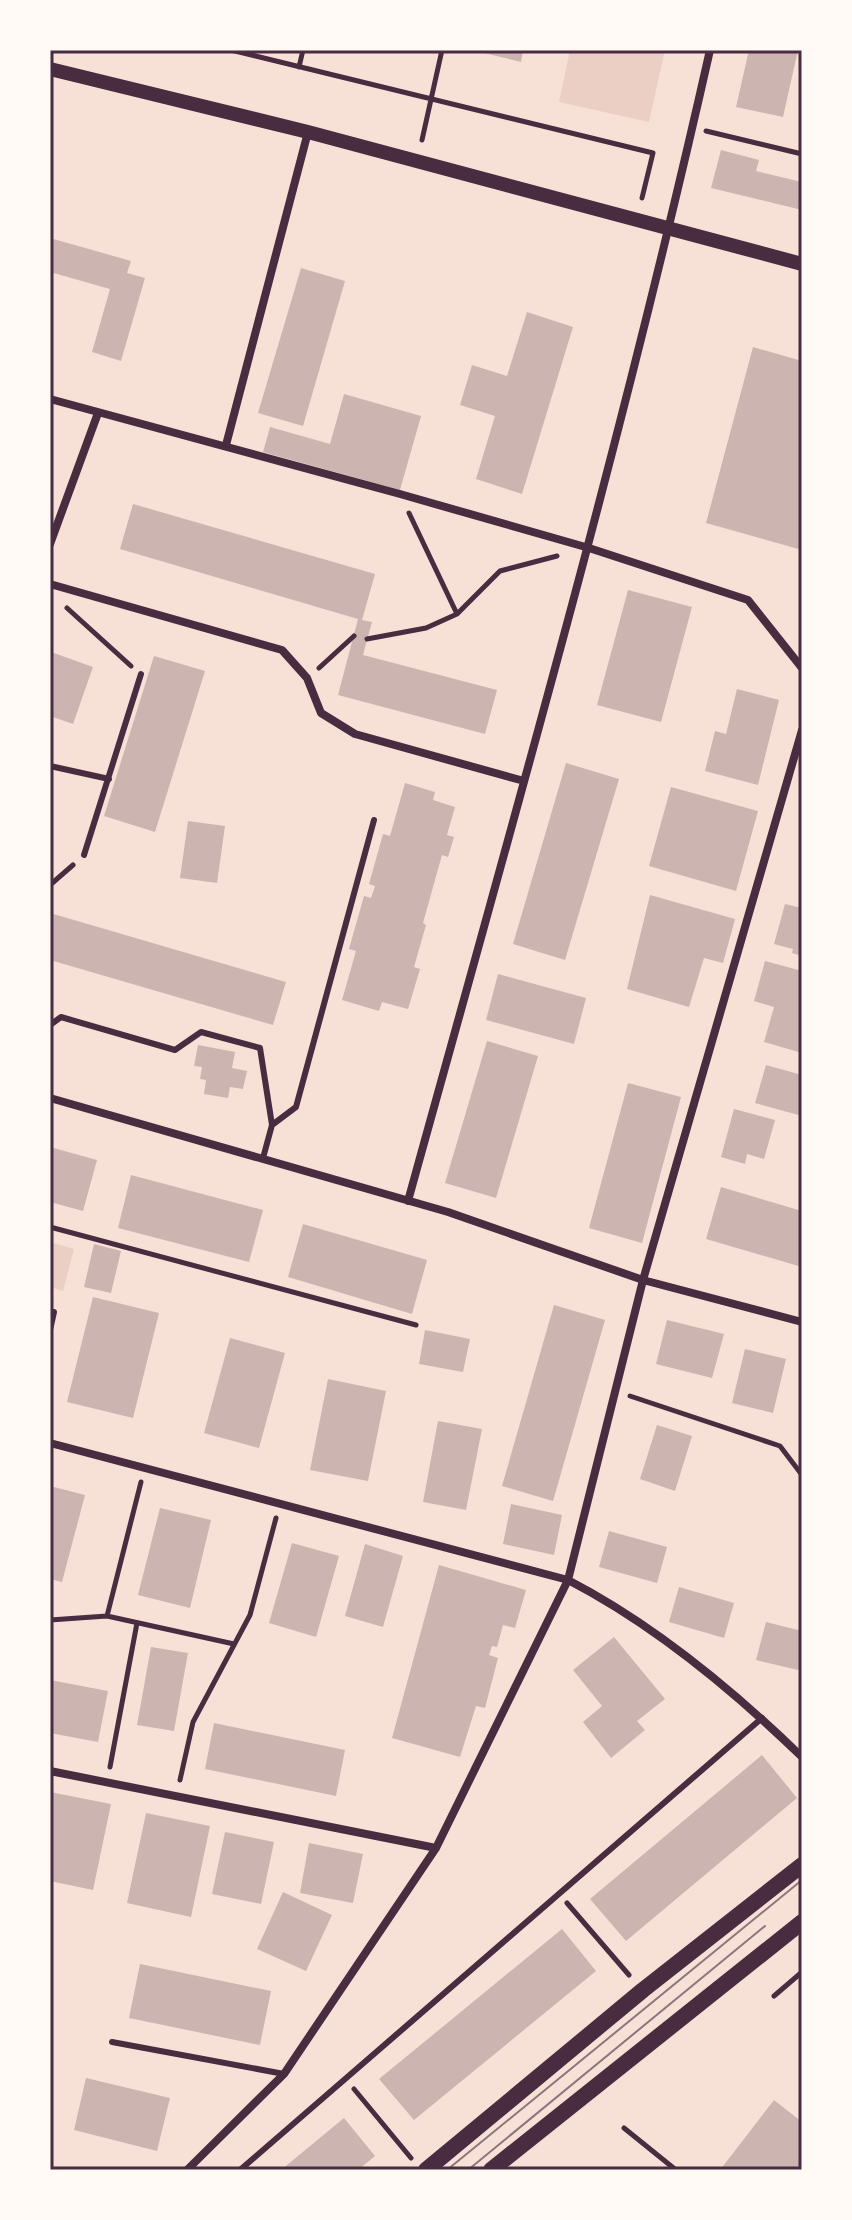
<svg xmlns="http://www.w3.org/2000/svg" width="852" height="2220" font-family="Commissioner,sans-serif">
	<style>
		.green { fill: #ebcfc5 }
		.building { fill: #ccb4b1 }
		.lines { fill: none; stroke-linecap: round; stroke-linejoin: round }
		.path { stroke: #4a2c40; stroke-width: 5 }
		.service { stroke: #4a2c40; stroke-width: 6 }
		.minor { stroke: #4a2c40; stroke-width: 8 }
		.tertiary { stroke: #4a2c40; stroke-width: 14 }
		.secondary { stroke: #4a2c40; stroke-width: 16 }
		.tram { stroke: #8f747c; stroke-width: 2 }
		.neatline { fill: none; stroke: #4a2c40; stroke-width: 3 }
	</style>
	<rect width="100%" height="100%" fill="#f7e1d7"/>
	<!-- green -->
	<path class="green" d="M570,50H665L649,122L559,102Z
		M50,1242L74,1249L63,1291L50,1287Z"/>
	<!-- building -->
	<path class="building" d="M472,50H523L521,62Z
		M749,50H798L783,117L736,107Z
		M721,150L759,160L756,171L802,182V210L711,188Z
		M50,238L131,261L127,273L145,278L121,361L92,352L110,289L50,272Z
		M301,268L345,281L303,426L258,413Z
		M527,312L573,327L522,494L476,479L495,416L460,405L472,365L507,376Z
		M753,347L802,361V550L706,523Z
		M344,394L421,416L400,490L263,452L270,427L330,444Z
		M133,504L375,574L362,620L372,622L363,655L497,690L485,734L338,695L358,619L120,549Z
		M628,590L692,607L661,722L597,705Z
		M51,652L93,667L73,724L50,716Z
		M154,656L205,671L155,832L104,816Z
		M737,689L779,700L758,785L705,771L715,731L726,734Z
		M566,763L619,779L565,960L513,944Z
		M405,783L435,792L433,800L455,807L447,835L454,837L448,857L442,855L423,923L426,925L414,967L420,969L408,1009L382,1002L379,1011L342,1000L356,951L349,949L364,896L371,898L375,886L369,884L383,834L390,836Z
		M671,787L758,811L736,891L649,866Z
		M188,821L225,826L217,883L180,878Z
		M650,895L735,919L723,963L704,958L689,1007L627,989Z
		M785,904L802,908V956L792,953L793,949L774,944Z
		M50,913L286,982L273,1025L50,960Z
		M765,961L802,971V1053L764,1042L774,1007L754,1001Z
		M498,974L586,998L574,1044L486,1020Z
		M487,1041L538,1056L496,1198L445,1183Z
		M198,1045L235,1052L232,1068L247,1071L243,1089L230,1087L228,1098L204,1094L206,1080L200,1079L202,1067L194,1066Z
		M766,1065L802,1075V1116L755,1103Z
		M628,1083L681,1097L642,1243L589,1228Z
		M734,1109L775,1120L764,1159L747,1154L745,1164L721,1157Z
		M50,1147L97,1160L83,1211L50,1202Z
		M131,1175L263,1210L249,1262L118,1228Z
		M721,1187L802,1211V1267L706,1239Z
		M303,1224L427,1260L412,1314L288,1277Z
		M94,1244L121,1251L111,1293L84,1287Z
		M93,1297L159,1313L133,1418L67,1402Z
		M554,1305L605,1320L553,1501L502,1486Z
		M667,1320L724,1334L712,1378L656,1364Z
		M425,1330L470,1339L463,1372L419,1364Z
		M230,1338L285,1353L259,1448L204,1433Z
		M745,1349L786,1359L773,1413L732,1403Z
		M328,1379L386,1391L368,1481L310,1470Z
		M438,1421L482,1429L466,1510L423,1502Z
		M657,1425L692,1436L675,1491L640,1479Z
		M50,1486L85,1495L62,1582L50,1579Z
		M511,1504L562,1515L554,1555L503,1544Z
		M160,1508L211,1520L190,1608L138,1595Z
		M609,1531L667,1547L657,1583L599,1567Z
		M292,1543L339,1556L316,1637L269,1623Z
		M365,1544L403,1556L383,1627L345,1616Z
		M439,1565L526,1590L515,1628L503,1625L497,1647L492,1646L489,1655L498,1658L485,1708L476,1706L460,1757L392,1738Z
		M679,1587L734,1603L724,1638L669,1622Z
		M766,1622L802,1631V1671L756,1660Z
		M614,1637L665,1699L637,1721L645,1730L611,1758L583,1722L602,1706L573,1670Z
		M151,1647L188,1653L174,1731L137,1725Z
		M50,1680L108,1691L98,1742L50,1733Z
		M214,1723L345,1750L336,1796L205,1769Z
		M762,1755L797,1798L626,1941L590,1899Z
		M50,1792L111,1804L93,1890L50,1881Z
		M146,1813L210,1826L191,1917L127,1903Z
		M225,1832L274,1842L261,1904L212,1894Z
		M309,1843L363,1854L353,1903L300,1893Z
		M283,1892L332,1915L306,1971L257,1949Z
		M562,1929L596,1971L414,2120L379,2079Z
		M140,1964L271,1991L260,2045L129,2018Z
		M86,2078L170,2098L157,2151L74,2130Z
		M774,2100L802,2122V2170H720Z
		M344,2118L375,2156L358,2170H281Z"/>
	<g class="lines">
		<!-- path -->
		<path class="path" d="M231,50L653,153L642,198
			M299,67L303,50
			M706,131L802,154
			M422,140L442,50
			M409,513L457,614
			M67,608L131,666
			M367,639L426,628L457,614L500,571L557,556
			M319,668L354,636
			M50,885L73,865
			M50,1227L416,1325
			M630,1396L780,1446L802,1475
			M107,1616L141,1482
			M50,1620L107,1616L234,1644
			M110,1767L137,1623
			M180,1780L193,1722L250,1615L276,1518
			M567,1903L629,1975
			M774,1996L802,1972
			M354,2089L411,2158
			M624,2128L676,2170"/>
		<!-- service -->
		<path class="service" d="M50,766L109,779
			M84,855L141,674
			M50,1025L61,1017L175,1050L201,1032L260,1048L272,1125
			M263,1158L272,1125L296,1107L374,820
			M50,1330L54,1312
			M112,2042L284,2074
			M240,2170L762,1718"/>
		<!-- minor -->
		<path class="minor" d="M50,399L400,494L589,548L748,600L802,668
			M226,445L308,132
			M50,544L98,413
			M50,584L282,650L307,678L321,713L355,734L524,781
			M50,1098L448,1212L643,1280L802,1322
			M408,1201C514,818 623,437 710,50
			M50,1443L568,1580C655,1625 732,1689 802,1757
			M50,1771L436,1848
			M187,2170L284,2074L436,1848L568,1580L643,1280L802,730"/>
		<!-- tertiary -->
		<path class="tertiary" d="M50,69L308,132L802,264"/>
		<!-- secondary -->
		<path class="secondary" d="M426,2170L643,1990L802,1865
			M491,2170L802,1922"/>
		<!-- tram -->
		<path class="tram" d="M447,2170L802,1880
			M468,2170L765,1926"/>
	</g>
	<!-- border -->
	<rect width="852" height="2220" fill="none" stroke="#fffaf5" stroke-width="104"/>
	<rect x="52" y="52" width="748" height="2116" class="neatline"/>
</svg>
